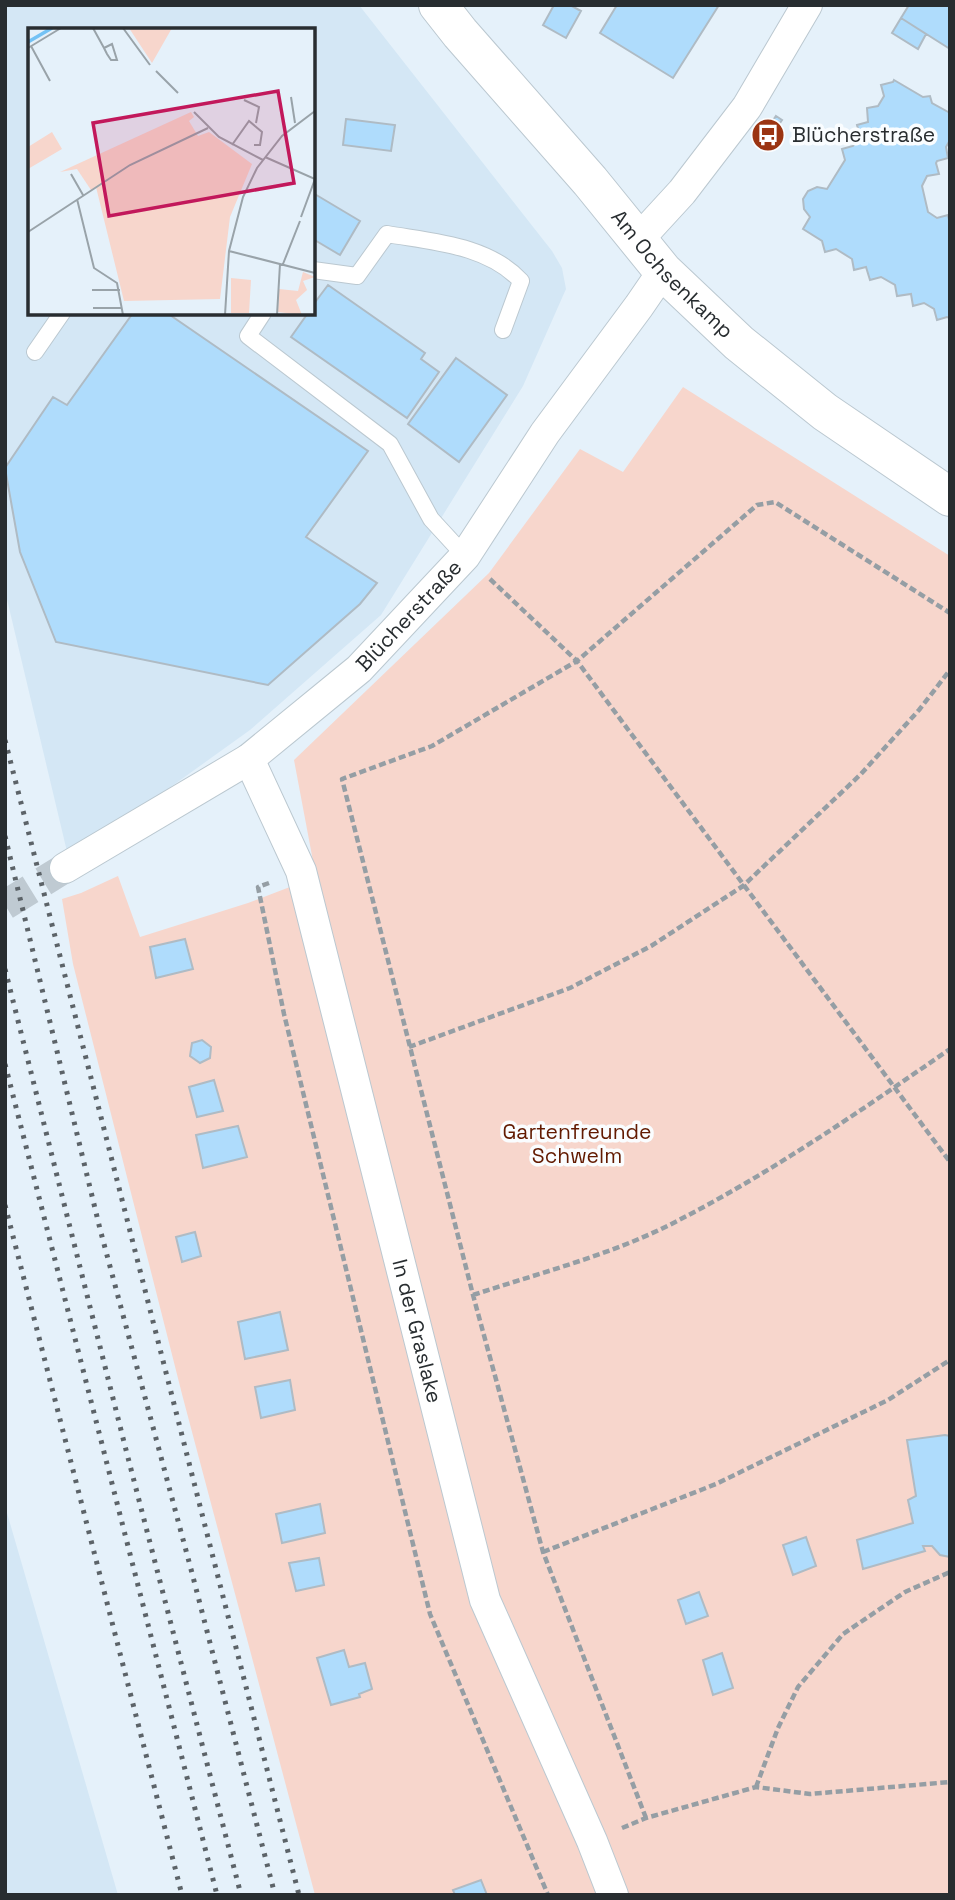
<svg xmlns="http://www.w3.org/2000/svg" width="955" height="1900" font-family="'Space Grotesk',sans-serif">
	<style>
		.built { fill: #d4e7f5; fill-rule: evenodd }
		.green { fill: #f7d6cc }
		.building { fill: #afdcfc; stroke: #afbbc4; stroke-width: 2 }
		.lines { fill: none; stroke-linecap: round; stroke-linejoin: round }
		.minor-tunnel { stroke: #bfcad2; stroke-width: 30; stroke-dasharray: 30 15; stroke-linecap: butt }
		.service-casing { stroke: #bbc8d0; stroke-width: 18 }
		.minor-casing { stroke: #bbc8d0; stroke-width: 32 }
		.secondary-casing { stroke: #bbc8d0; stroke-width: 40 }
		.path { stroke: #959ea4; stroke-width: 4.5; stroke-dasharray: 7 3.5; stroke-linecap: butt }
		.service { stroke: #fff; stroke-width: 16 }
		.minor { stroke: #fff; stroke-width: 30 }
		.secondary { stroke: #fff; stroke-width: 38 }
		.rail { stroke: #5c6368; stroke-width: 5; stroke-dasharray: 3.5 7; stroke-linecap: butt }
		.labels { text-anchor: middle; stroke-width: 7; stroke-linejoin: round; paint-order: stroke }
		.poi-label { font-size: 21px; fill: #282d30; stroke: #fafdff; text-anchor: start }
		.street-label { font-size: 21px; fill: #282d30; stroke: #fafdff }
		.park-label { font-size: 21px; fill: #621a01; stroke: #fafdff }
		.inset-river { fill: none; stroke: #73c2f5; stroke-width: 3.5 }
		.inset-road { fill: none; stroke: #99a3a9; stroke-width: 2 }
		.view { fill: #c2185b; fill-opacity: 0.15; stroke: #c2185b; stroke-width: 3.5 }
		.inset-edge { fill: none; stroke: #282d30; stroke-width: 3.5 }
	</style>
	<rect width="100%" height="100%" fill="#e5f1fa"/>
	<!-- built -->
	<path class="built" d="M5,5H359L552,251L562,268L566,289L523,386L381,615L250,730L69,860L5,591ZM30,30H313V313H30Z
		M5,1506L118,1895H5Z"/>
	<!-- green -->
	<path class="green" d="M683,387L950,556V1895H315L183,1398L73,964L62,899L81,893L118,876L140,937L248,903L316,877L294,760L489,573L580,449L623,472Z"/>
	<!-- building -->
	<path class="building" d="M554,5H570L581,11L566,38L543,25Z
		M617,5H719L673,78L600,33Z
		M909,5H950V49L901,18Z
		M901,18L926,34L918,49L892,33Z
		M894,80L923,97L930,96L932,103L950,113V140L946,147L948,158L937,161L936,163L939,174L927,176L922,186L928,212L937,218L948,215L950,224V318L947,317L937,320L934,309L924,303L913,306L911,294L897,296L895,285L881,277L870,280L866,267L854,270L852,259L836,249L825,252L822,241L803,229L810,217L804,209L803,199L808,191L817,187L827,189L845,160L842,149L853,146L860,136L857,125L868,122L867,108L878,106L884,96L881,85L893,82Z
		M776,116L782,120L773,133L767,129Z
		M346,119L395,125L391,151L343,145Z
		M313,193L360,221L340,255L313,239Z
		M328,285L425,353L421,359L439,372L407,418L291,337L308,313H313V305Z
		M133,313H167L368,451L306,537L377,583L360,604L268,685L56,642L20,552L5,468L53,397L67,405Z
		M456,358L507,395L459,462L408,424Z
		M185,939L193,969L156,978L150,947Z
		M202,1040L211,1047L210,1058L200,1063L190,1056L192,1043Z
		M214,1080L223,1111L197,1117L189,1087Z
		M238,1126L247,1157L203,1168L196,1135Z
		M195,1232L201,1256L182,1262L176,1237Z
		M280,1312L288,1350L245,1359L238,1322Z
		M290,1380L295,1410L261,1418L255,1387Z
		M945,1435L950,1436V1557L940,1555L932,1546H923L925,1551L863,1569L857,1540L913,1523L908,1500L916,1496L907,1440Z
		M320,1504L325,1533L282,1543L276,1514Z
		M806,1537L816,1566L793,1575L783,1545Z
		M319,1558L324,1585L296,1591L289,1563Z
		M699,1592L708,1616L686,1624L678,1600Z
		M344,1650L349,1667L365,1663L372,1689L359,1694L360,1697L331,1705L317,1658Z
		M722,1653L733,1688L713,1695L703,1660Z
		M481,1880L487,1895H455L453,1890Z"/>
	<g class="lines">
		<!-- minor-tunnel -->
		<path class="minor-tunnel" d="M5,905L65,868"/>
		<defs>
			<path id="service" d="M313,270L357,276L387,234C433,242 488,245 521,281L503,330
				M263,313L248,336L390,444L431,519L465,556
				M35,352L62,313"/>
			<g id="minor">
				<path d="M637,241L682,192L747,107L807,5"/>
				<path id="s1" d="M249,759L301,871L485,1600L592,1841L613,1895"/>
				<path id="s2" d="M65,868L249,759L359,669L465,556L545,433L639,306L663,271"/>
			</g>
			<g id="secondary">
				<path id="s3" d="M438,5L460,33L590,181L663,271L739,343L825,412L950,497"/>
			</g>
		</defs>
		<!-- service casing -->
		<use href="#service" class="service-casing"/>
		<!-- minor casing -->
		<use href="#minor" class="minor-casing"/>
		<!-- secondary casing -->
		<use href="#secondary" class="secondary-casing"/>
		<!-- path -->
		<path class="path" d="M490,579L577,661L950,1162
			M269,883L258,887L284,1014L430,1614L548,1895
			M409,1047L570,988L651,946L743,886L861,774L919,710L950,670
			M473,1295C542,1272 615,1254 679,1220C774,1171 863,1109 950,1049
			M543,1552L716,1484L888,1400L950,1360
			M756,1787L778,1728L798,1687L843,1634L905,1592L950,1572
			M646,1818L543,1552L473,1295L342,779L432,746L577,661L757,505L775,502L950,613
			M622,1828L646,1818L756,1787L810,1794L950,1782"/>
		<!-- service -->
		<use href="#service" class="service"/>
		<!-- minor -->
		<use href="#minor" class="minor"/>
		<!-- secondary -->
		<use href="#secondary" class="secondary"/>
		<!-- rail -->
		<path class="rail" d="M5,740L299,1895
			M5,836L100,1229L192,1573L275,1895
			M5,969L125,1446L241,1895
			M5,1064L217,1895
			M5,1205L182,1895"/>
	</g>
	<!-- icons -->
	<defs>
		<symbol id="bus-disc" viewBox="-11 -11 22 22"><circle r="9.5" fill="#9b3412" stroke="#fafdff"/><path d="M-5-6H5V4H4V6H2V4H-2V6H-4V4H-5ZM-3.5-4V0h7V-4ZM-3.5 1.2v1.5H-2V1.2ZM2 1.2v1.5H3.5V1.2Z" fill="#fff"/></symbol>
	</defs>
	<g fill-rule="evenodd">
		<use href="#bus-disc" x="749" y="116" width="38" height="38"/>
	</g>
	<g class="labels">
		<!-- poi labels -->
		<g class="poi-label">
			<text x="792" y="142">Blücherstraße</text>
		</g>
		<!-- street labels -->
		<g class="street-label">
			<text dy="7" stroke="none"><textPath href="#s3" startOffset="357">Am Ochsenkamp</textPath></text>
			<text dy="7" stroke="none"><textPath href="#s2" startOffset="429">Blücherstraße</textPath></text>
			<text dy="7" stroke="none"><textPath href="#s1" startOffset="598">In der Graslake</textPath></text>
		</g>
		<!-- park labels -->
		<g class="park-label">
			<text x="577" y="1139">Gartenfreunde<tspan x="577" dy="24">Schwelm</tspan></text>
		</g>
	</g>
	<!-- overview -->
	<g transform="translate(28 28)">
		<rect width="287" height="287" fill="#e5f1fa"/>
		<path d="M101,0H144L124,35ZM163,84L166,89L161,93L170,108L181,104L224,136L202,189L192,271L96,273L68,159L63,162L49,141L32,144ZM24,104L34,121L0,141V119ZM275,244L287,249L275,253L279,262L268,272L274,287L250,284L251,261L270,263ZM203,250L223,252L221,285H203Z" fill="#f7d6cc"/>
		<path class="inset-river" d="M0,14L24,0"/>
		<path class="inset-road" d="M65,0L76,20L79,26L83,32H89L84,16L76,20M95,0L122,37M3,18L22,53M0,20L33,0M128,43L150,65M263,69L267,95M216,72L231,79L228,95M166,84L191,109L235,132M204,117L221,93L234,104L232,117H226M237,129L287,151L273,189M43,146L55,167M49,171L66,240L89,255L95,287M0,204L102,137L180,100M201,223L287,245M255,236L272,193M64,262H92M65,280H94M197,287L201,223L215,169L229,140L254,108L287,83M249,287L252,236"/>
		<path class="view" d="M250,63L266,155L81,188L65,95Z"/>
		<rect width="287" height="287" class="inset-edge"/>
	</g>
	<!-- border -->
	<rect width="955" height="1900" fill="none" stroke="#282d30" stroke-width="14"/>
</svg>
